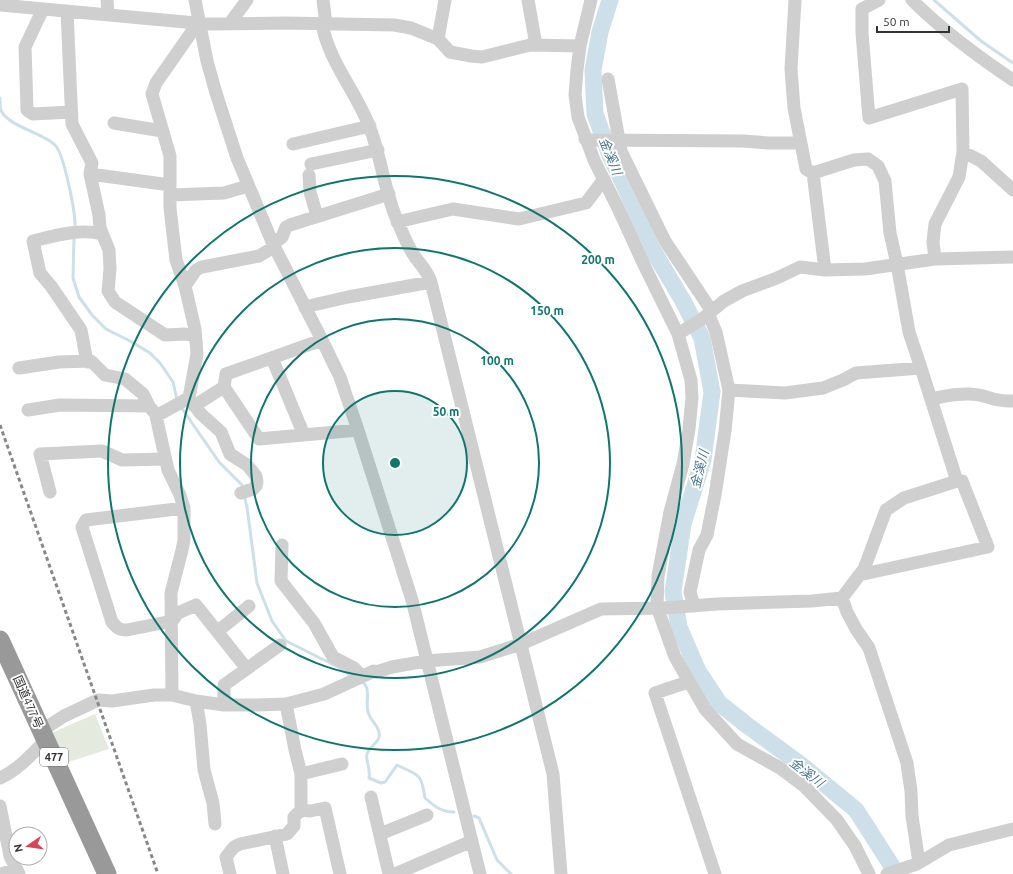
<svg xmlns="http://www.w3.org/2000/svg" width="1013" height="874" font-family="Ubuntu,'Noto Sans JP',sans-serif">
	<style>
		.green { fill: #e5eade }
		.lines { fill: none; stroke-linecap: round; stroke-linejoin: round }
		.stream { stroke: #cddfe8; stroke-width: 3 }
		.river { stroke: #cddfe8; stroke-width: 17 }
		.minor { stroke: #cfcfcf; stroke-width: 13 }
		.highway { stroke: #999; stroke-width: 19 }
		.rail { stroke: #878787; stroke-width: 3; stroke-dasharray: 4 3; stroke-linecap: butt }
		.ring { fill: none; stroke: #0f766e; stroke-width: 2 }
		.labels { text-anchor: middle; stroke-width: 4; stroke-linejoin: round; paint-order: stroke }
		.shield { fill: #fff; stroke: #707070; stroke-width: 1 }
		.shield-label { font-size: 11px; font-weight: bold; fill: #323232 }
		.street-label { font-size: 12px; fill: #323232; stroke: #fff }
		.water-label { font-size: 13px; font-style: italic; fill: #46758d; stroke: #fff }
		.centre { fill: #0f766e; stroke: #fff; stroke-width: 2 }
		.ring-label { font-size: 12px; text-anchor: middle; font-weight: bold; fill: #0f766e; stroke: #fff; stroke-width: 4; stroke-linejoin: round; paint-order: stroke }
	</style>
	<rect width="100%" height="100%" fill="#fff"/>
	<!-- green -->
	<path class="green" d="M95,714L109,749L62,764L49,734Z"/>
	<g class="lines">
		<!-- stream -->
		<path class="stream" d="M934,0L981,41L1013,63
			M0,98C0,102 0,107 1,110C7,126 43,133 55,145C64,154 76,214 75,228
			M74,236L73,278L79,297L92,315L106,329L130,341L150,353L160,363L173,382L177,400
			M181,407L219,462L242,485L243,490
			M244,495L247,507L257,583L272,621L286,641L338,667L353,677
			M361,682C372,685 365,703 368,712C370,721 381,727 379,737C378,743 370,746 367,754C365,760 371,768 369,778L381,783L385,782L397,765C419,776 421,772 425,798C434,806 441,812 454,812
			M474,816L479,818L497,860L511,874"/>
		<!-- river -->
		<path class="river" d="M610,0L600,32L593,70L595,114L610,155L627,191L651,247L683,301L702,338L712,392L703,460L683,524L673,592L679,627L698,671L719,703L748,726L800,764L856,810L897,874"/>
		<!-- minor -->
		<path class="minor" d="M107,0L108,15
			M195,0L207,61L216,93L237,158L273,244L322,340L340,377L358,430L412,600L480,874
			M323,0L326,24
			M528,0L536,45
			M591,0L580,46L577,70L575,95L578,117L594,160L617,206L645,267L678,334L691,380L692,398L689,429L683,464L670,512L658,576L657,607L675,657L705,709L737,744L780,768L804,786L837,820L855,846L869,874
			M879,0L862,9V33L869,118L962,89L963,152L959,177L935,224L933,242L935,259
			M912,0C943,31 977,56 1013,80
			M0,5L207,24L286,23L394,25L411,28L438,39L450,52L471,56L482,57L530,45L580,46
			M43,9L25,47L27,110L33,114L71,112
			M67,11L72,124L92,163L90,174L99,215L100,228L109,250L110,269L108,291L115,302L165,335L185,334L195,336
			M230,23L247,0
			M322,24C329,62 357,93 370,128C382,160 385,196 400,227C404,237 409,248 415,257C421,265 428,272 431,282L553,774L561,874
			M438,39L445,0
			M608,79L621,151L665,241L711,310
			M114,123L162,131
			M585,139L593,140L743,141L769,143H800
			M293,144L370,126
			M963,152L981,161L1013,190
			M311,164L378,150
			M813,173L825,270
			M90,174L170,185
			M309,175L310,192L317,216
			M170,195L224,193L248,186
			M397,222L453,209L519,219L586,203L604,179
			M273,244L282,237L286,227L290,225L389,194
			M185,286L196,270L202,267L259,256L274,247
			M305,308L313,305L348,297L431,282
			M708,313L716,332L729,390L785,393L823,388L843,380L856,373L921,368
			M678,334L702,319L724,301L742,291L777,278L800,267L825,270L865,269L935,259L1013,257
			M322,340L226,374L224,387L259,439L358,430
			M272,358L304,435
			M87,362L81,330L51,286L40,273L33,241C54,236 81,228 102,234
			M19,368L59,362L91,361L105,375L125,379L143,394L149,406
			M189,398L201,414L221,432L230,454L247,465L256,476L257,482L256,486L253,489L241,493
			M931,399C946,396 964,392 979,395C992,398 999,402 1013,401
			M194,406L224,387
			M28,410L60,405L149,406L153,411
			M50,492L40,454L102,451L122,460L165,459
			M184,508L86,520L82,527L112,622C117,628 119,630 127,630L172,621L178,613L196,605L247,669
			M282,545L281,581L314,623L333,657L354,668L362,676
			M859,575L988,547L962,481H957
			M842,598L847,612L856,629L869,648L907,763L911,791L912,816L918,856L920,861
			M694,606L690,592L699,550L707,535L715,495L725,431L729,390
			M218,631L249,606
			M688,682L655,693L715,874
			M172,695L171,593L182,550L184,540V508L180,495L168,470L156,416L189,398L197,354L195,329L185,286L176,260L170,208V156L152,94L156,83L193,30
			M196,701L200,724L204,770L213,803L215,824
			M286,704L295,750L301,774V810
			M224,705V685L280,645
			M41,731L64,716L98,700L112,701L154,695H172L196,701L224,705H258L286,704L324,694L374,671L376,672L392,667L426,661L480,657L521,644L601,609L664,608L717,604L812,601L842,598L864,569L886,510L904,498L957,481L921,368L909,332L897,264L890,233L885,181L878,166L868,159L854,160L813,173L806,169L794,108L791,69L795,0
			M301,774L342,764
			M0,778C18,770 32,754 46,740
			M371,797L389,874
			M0,806L10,856L19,874
			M380,834L427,815
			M275,836L283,874
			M1,874L16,869
			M230,874L226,857L234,847L240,844L287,834L294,826V817L301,810L310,811L325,808L340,874
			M395,874L472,841
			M887,874L917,864L949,845L1013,829"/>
		<!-- highway -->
		<path class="highway" d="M0,640L107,874"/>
		<!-- rail -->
		<path class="rail" d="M0,425L158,874"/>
	</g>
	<!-- distance rings -->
	<circle cx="395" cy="463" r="72" fill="#0f766e" fill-opacity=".12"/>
	<g class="ring">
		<circle cx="395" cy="463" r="72"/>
		<circle cx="395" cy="463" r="144"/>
		<circle cx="395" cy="463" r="215"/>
		<circle cx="395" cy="463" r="287"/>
	</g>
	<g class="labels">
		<!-- shield labels -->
		<rect class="shield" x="40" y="748" width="28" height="18" rx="3"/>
		<g class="shield-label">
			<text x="54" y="761">477</text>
		</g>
		<!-- street labels -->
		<g class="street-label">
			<text transform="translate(28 702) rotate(66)" y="4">国道477号</text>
		</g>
		<!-- water labels -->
		<g class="water-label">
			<text transform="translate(611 156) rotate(68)" y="5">金溪川</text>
			<text transform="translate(699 469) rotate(-76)" y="5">金溪川</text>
			<text transform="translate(807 772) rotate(38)" y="5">金溪川</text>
		</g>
	</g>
	<circle cx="395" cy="463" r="6" class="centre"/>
	<g class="ring-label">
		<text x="598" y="264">200 m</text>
		<text x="547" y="315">150 m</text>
		<text x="497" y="365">100 m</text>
		<text x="446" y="416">50 m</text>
	</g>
	<!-- north arrow -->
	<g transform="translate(28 846) rotate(257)"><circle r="19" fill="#ffffff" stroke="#adadad"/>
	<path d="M0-3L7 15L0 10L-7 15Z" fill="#d64657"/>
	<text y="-6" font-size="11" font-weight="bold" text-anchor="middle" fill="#323232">N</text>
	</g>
	<!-- scale -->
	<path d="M877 26v6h72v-6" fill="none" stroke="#323232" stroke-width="2"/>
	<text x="883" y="26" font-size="12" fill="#323232" stroke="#ffffff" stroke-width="3" paint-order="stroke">50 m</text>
</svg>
